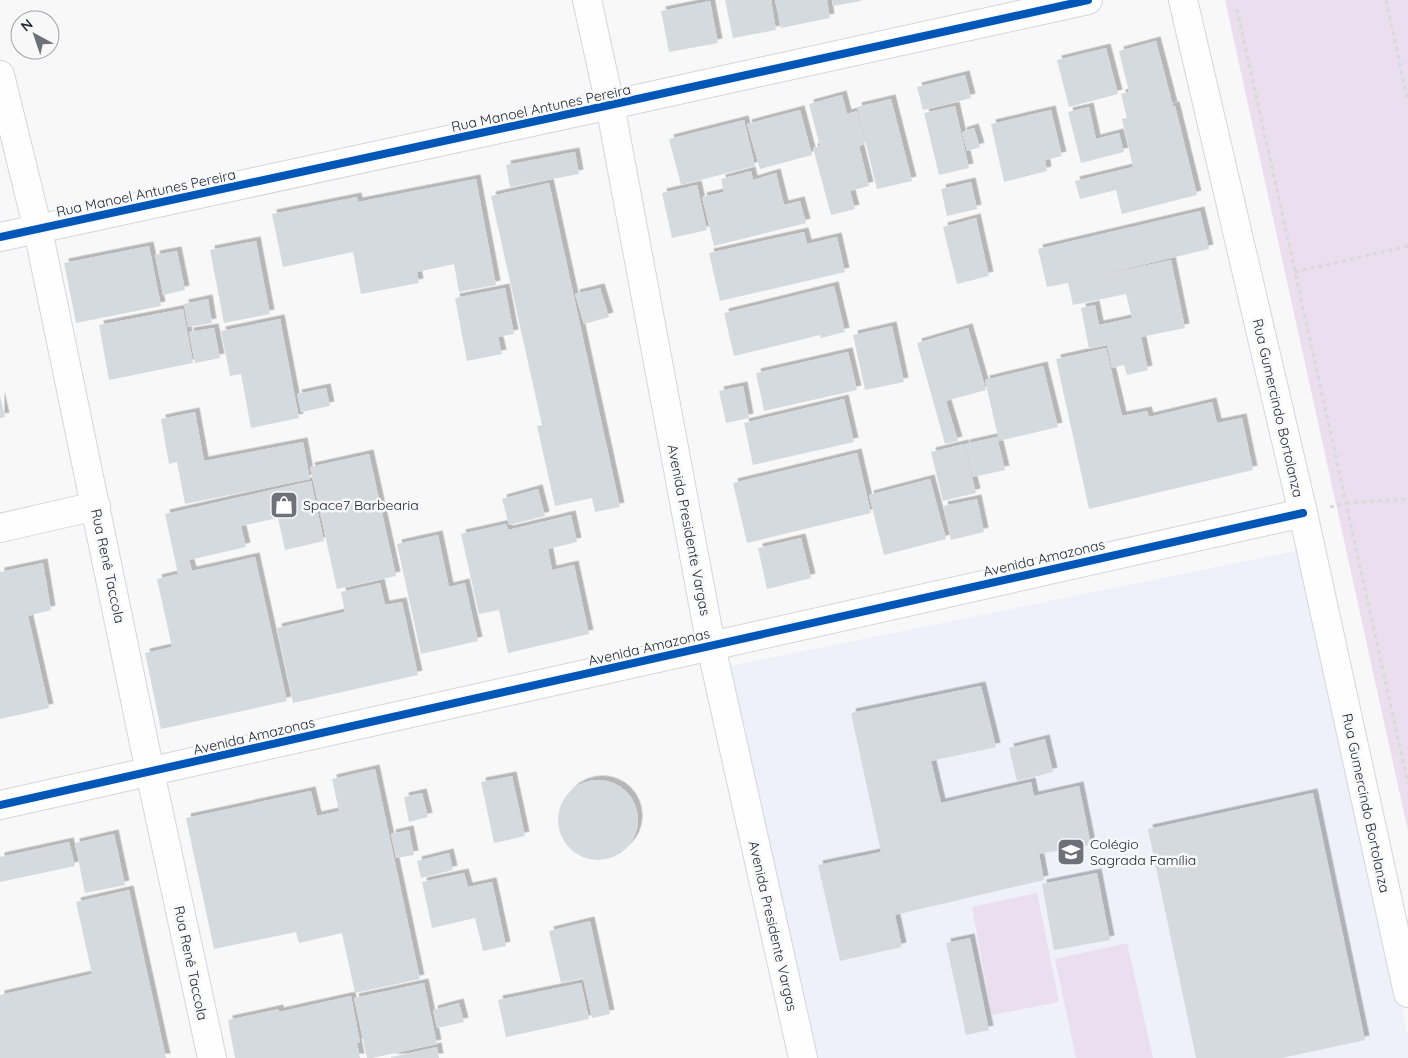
<svg xmlns="http://www.w3.org/2000/svg" width="1408" height="1058" font-family="Quicksand,sans-serif">
	<style>
		.built { fill: #eef1fa }
		.green { fill: #ebdeee }
		.building { fill: #d5dadf; filter: url(#shadow) }
		.lines { fill: none; stroke-linecap: round; stroke-linejoin: round }
		.minor-casing { stroke: #d4d6dd; stroke-width: 30 }
		.tertiary-casing { stroke: #d4d6dd; stroke-width: 30 }
		.secondary-casing { stroke: #d4d6dd; stroke-width: 30 }
		.path { stroke: #d9d9d9; stroke-width: 3; stroke-dasharray: 4 4; stroke-linecap: butt }
		.minor { stroke: #fefefe; stroke-width: 28 }
		.tertiary { stroke: #fefefe; stroke-width: 28 }
		.secondary { stroke: #fefefe; stroke-width: 28 }
		.cycleway-casing { stroke: #f8f8f8; stroke-width: 11 }
		.cycleway { stroke: #0057b8; stroke-width: 8 }
		.labels { text-anchor: middle; stroke-width: 5; stroke-linejoin: round; paint-order: stroke }
		.street-label { font-size: 14px; fill: #242835; stroke: #f8f8f8 }
		.poi-label { font-size: 14px; fill: #242835; stroke: #f8f8f8; text-anchor: start }
	</style>
	<defs>
		<filter id="shadow"><feDropShadow dx="4.5" dy="-4.5" stdDeviation="0" flood-color="#0004"/></filter>
	</defs>
	<rect width="100%" height="100%" fill="#f8f8f8"/>
	<!-- built -->
	<path class="built" d="M1310,548L1408,1038V1058H816L730,666Z"/>
	<!-- green -->
	<path class="green" d="M1225,0H1408V831Z
		M1037,893L1059,1002L992,1015L972,907Z
		M1127,943L1153,1058H1076L1055,959Z"/>
	<!-- building -->
	<path class="building" d="M725,0H771L776,30L733,38Z
		M775,0H827L830,18L781,28Z
		M832,0H861V1L833,6Z
		M710,1L718,43L669,52L661,11Z
		M1156,41L1173,106L1152,112L1175,106L1197,195L1122,214L1116,190L1080,199L1075,181L1133,167L1122,119L1127,118L1121,94L1129,92L1119,51Z
		M1106,48L1118,94L1069,107L1057,60Z
		M965,75L971,98L923,110L917,87Z
		M842,95L847,114L857,111L865,144L859,146L869,186L850,191L855,209L831,215L813,148L820,146L809,104Z
		M891,99L912,181L877,189L857,107Z
		M955,106L969,168L939,175L924,113Z
		M1089,107L1096,139L1119,133L1124,152L1081,163L1068,112Z
		M800,110L812,155L760,169L747,124Z
		M1051,110L1062,156L1045,160L1047,171L1004,182L991,124Z
		M744,120L755,166L681,185L669,139Z
		M974,128L980,147L967,151L962,132Z
		M575,152L579,174L510,187L506,165Z
		M751,171L753,180L776,173L784,205L800,201L806,223L714,246L702,197L724,192L721,179Z
		M476,179L496,285L459,292L454,264L417,272L419,283L361,294L353,252L283,267L272,214L357,197L358,202Z
		M971,182L977,209L947,216L941,189Z
		M549,183L620,507L595,512L592,498L555,506L537,426L542,425L491,196Z
		M697,185L707,230L672,238L662,193Z
		M1200,211L1209,249L1074,281L1171,260L1185,328L1141,337L1148,370L1127,375L1124,365L1112,368L1107,345L1089,349L1081,308L1095,305L1099,325L1132,318L1126,294L1073,305L1068,283L1047,287L1038,249Z
		M976,218L989,276L957,284L943,227Z
		M804,232L807,244L837,237L845,272L720,301L709,253Z
		M256,241L270,314L224,323L210,250Z
		M149,246L161,306L76,323L64,263Z
		M177,251L185,290L163,295L155,255Z
		M834,286L845,332L821,338L820,335L734,356L724,313Z
		M505,288L514,334L498,337L502,354L467,361L455,298Z
		M600,288L609,317L584,324L575,294Z
		M208,299L212,323L188,327L184,304Z
		M183,309L193,363L109,380L99,325Z
		M280,319L299,418L251,428L241,374L230,376L221,331Z
		M892,326L904,382L865,390L853,335Z
		M214,328L220,358L195,363L189,332Z
		M968,328L986,390L946,401L958,441L945,444L917,343Z
		M1106,348L1122,416L1147,411L1149,417L1212,402L1217,423L1242,418L1253,470L1089,509L1056,359Z
		M848,352L857,390L764,411L756,373Z
		M1043,366L1058,427L999,441L985,380Z
		M743,386L749,418L726,423L719,391Z
		M326,388L330,406L301,412L297,394Z
		M0,396L5,417L0,418Z
		M844,399L854,442L753,465L744,423Z
		M195,412L204,461L303,442L310,479L185,504L177,462L169,464L161,419Z
		M997,437L1005,470L973,477L965,444Z
		M964,444L976,493L943,501L931,452Z
		M857,453L871,513L747,543L733,483Z
		M369,454L396,576L337,589L310,467Z
		M930,479L946,539L884,555L869,495Z
		M311,481L324,541L285,550L278,518L241,526L246,547L189,560L192,571L255,557L287,701L161,729L145,653L172,647L157,579L178,574L165,514Z
		M538,489L545,516L509,525L502,499Z
		M977,499L984,532L951,540L943,506Z
		M571,515L577,542L548,549L552,570L574,565L589,634L508,653L499,610L479,614L461,534L506,524L508,530Z
		M438,535L449,587L465,583L478,641L421,654L397,544Z
		M801,538L811,578L767,589L758,548Z
		M43,563L51,610L28,616L49,708L0,719V572Z
		M380,583L385,605L402,602L418,675L293,703L277,628L345,612L341,592Z
		M981,686L996,747L931,761L941,803L1031,782L1034,796L1079,786L1091,845L1039,854L1044,880L895,915L902,947L840,961L818,865L881,852L851,713Z
		M1045,739L1053,772L1017,781L1009,748Z
		M375,769L420,979L355,993L342,933L299,943L296,932L214,949L186,818L311,791L317,816L339,811L332,779Z
		M512,776L525,836L494,843L481,782Z
		M558 820a40 40 0 1 1 80 0a40 40 0 1 1-80 0Z
		M422,793L428,817L409,822L404,797Z
		M1313,793L1365,1040L1282,1058H1196L1148,829Z
		M409,830L414,855L396,858L391,834Z
		M114,834L125,885L85,893L75,843Z
		M69,842L75,866L0,882V857Z
		M449,853L453,870L421,878L417,861Z
		M464,873L468,887L492,882L506,946L483,951L475,918L432,928L422,882Z
		M1097,873L1110,940L1054,950L1042,884Z
		M129,890L166,1058H0V995L92,974L76,902Z
		M590,921L610,1014L592,1018L583,978L561,983L549,931Z
		M970,938L989,1030L966,1035L946,943Z
		M424,983L437,1044L372,1058H367L354,998Z
		M581,983L589,1019L506,1037L498,1000Z
		M351,996L360,1042L357,1043L360,1058H235L228,1020L279,1009V1012Z
		M459,1003L464,1022L437,1028L433,1010Z
		M437,1047L439,1058H391V1057Z"/>
	<g class="lines">
		<defs>
			<path id="minor" d="M1183,0L1303,513L1408,993
				M0,237L610,105L1088,0
				M0,528L96,506
				M711,646L1303,513"/>
			<path id="tertiary" d="M587,0L610,105L711,646L803,1058
				M0,805L711,646"/>
			<path id="secondary" d="M0,75L38,230L150,772L212,1058"/>
		</defs>
		<!-- minor casing -->
		<use href="#minor" class="minor-casing"/>
		<!-- tertiary casing -->
		<use href="#tertiary" class="tertiary-casing"/>
		<!-- secondary casing -->
		<use href="#secondary" class="secondary-casing"/>
		<!-- path -->
		<path class="path" d="M1386,0L1408,102
			M1237,9L1408,784
			M1295,272L1408,246
			M1330,507L1346,503L1408,499"/>
		<!-- minor -->
		<use href="#minor" class="minor"/>
		<!-- tertiary -->
		<use href="#tertiary" class="tertiary"/>
		<!-- secondary -->
		<use href="#secondary" class="secondary"/>
		<defs>
			<path id="cycleway" d="M0,237L610,105L1088,0
				M0,805L1303,513"/>
		</defs>
		<!-- cycleway casing -->
		<use href="#cycleway" class="cycleway-casing"/>
		<!-- cycleway -->
		<use href="#cycleway" class="cycleway"/>
	</g>
	<!-- icons -->
	<defs>
		<symbol id="shop-square" viewBox="-11 -11 22 22"><rect x="-9" y="-9" width="18" height="18" rx="4" fill="#6e7179" stroke="#f8f8f8"/><path d="M-5-2.5h2.3a2.7 3.5 0 0 1 5.4 0H5L5.5 6h-11ZM-1.5-2.5h3a1.5 2.3 0 0 0-3 0Z" fill="#fff"/></symbol>
		<symbol id="school-square" viewBox="-11 -11 22 22"><rect x="-9" y="-9" width="18" height="18" rx="4" fill="#6e7179" stroke="#f8f8f8"/><path d="M0-5L7-2L0 1L-7-2ZM-4 1L0 2.5L4 1V4Q0 6-4 4Z" fill="#fff"/></symbol>
	</defs>
	<g fill-rule="evenodd">
		<use href="#shop-square" x="268" y="489" width="32" height="32"/>
		<use href="#school-square" x="1055" y="836" width="32" height="32"/>
	</g>
	<g class="labels">
		<!-- street labels -->
		<g class="street-label">
			<text transform="translate(541 108) rotate(-12)" y="5">Rua Manoel Antunes Pereira</text>
			<text transform="translate(146 193) rotate(-12)" y="5">Rua Manoel Antunes Pereira</text>
			<text transform="translate(1278 408) rotate(77)" y="5">Rua Gumercindo Bortolanza</text>
			<text transform="translate(689 530) rotate(79)" y="5">Avenida Presidente Vargas</text>
			<text transform="translate(1044 558) rotate(-13)" y="5">Avenida Amazonas</text>
			<text transform="translate(108 566) rotate(78)" y="5">Rua Renê Taccola</text>
			<text transform="translate(649 647) rotate(-13)" y="5">Avenida Amazonas</text>
			<text transform="translate(254 736) rotate(-13)" y="5">Avenida Amazonas</text>
			<text transform="translate(1366 803) rotate(78)" y="5">Rua Gumercindo Bortolanza</text>
			<text transform="translate(773 926) rotate(77)" y="5">Avenida Presidente Vargas</text>
			<text transform="translate(191 963) rotate(78)" y="5">Rua Renê Taccola</text>
		</g>
		<!-- poi labels -->
		<g class="poi-label">
			<text x="303" y="510">Space7 Barbearia</text>
			<text x="1090" y="849">Colégio<tspan x="1090" dy="16">Sagrada Família</tspan></text>
		</g>
	</g>
	<!-- north arrow -->
	<g transform="translate(35 35) rotate(320)"><circle r="24" fill="#f8f8f8" stroke="#a3a5aa"/>
	<path d="M0-4L9 19L0 12L-9 19Z" fill="#6e7179"/>
	<text y="-8" font-size="14" font-weight="bold" text-anchor="middle" fill="#242835">N</text>
	</g>
</svg>
